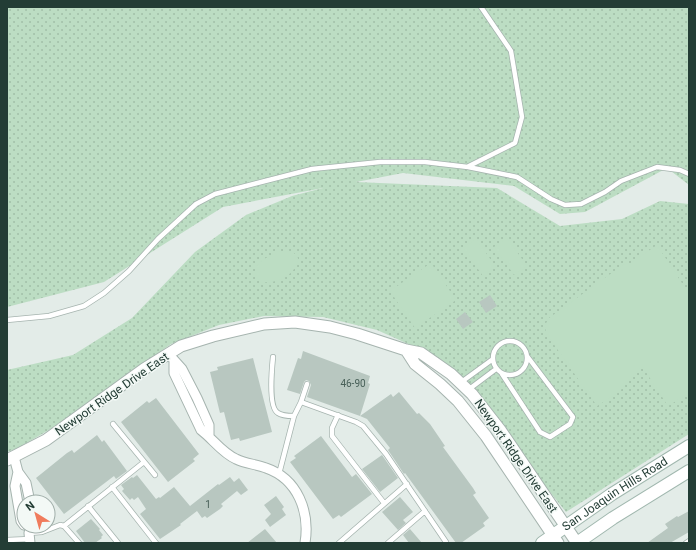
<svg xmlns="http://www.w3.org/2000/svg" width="696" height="550" font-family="Roboto,sans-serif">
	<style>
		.grass { fill: url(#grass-dots) }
		.pitch { fill: #bcddc3 }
		.building { fill: #b8c7c0 }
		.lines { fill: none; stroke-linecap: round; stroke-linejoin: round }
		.service-casing { stroke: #a6b4af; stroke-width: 6 }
		.minor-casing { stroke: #a6b4af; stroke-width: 11 }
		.tertiary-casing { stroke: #a6b4af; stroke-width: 13 }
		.secondary-casing { stroke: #a1b8af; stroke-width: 14 }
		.service { stroke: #fff; stroke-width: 4.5 }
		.minor { stroke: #fff; stroke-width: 9 }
		.tertiary { stroke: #fff; stroke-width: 11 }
		.secondary { stroke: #fff; stroke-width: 12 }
		.labels { text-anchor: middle; stroke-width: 3; stroke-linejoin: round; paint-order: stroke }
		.number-label { font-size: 10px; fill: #486058 }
		.street-label { font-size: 12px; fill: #233d35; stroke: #f3f9f6 }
	</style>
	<defs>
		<pattern id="grass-dots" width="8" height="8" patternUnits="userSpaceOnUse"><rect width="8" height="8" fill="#bcddc3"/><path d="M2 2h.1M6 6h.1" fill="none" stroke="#a1bfa8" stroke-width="1.8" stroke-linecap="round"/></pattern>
	</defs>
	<rect width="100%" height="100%" fill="#e3ece8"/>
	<!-- grass -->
	<path class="grass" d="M7,7H689V185L667,168L585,212L560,214L514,186L403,173L356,182L497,188L560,226L622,219L660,201L689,204V434L566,512L460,379L415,347L377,330L323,317L264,316L219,325L171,344L59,424L18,448L7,452V370L73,355L132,318L195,252L246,215L292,196L323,188L223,207L104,282L7,307Z"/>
	<!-- pitch -->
	<path class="pitch" d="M507,238L527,266L514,275L494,247Z
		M476,239L496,267L483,276L463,248Z
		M657,245L689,294V393L668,406L642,366L619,392L597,406L546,333L545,325L549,318L627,262L629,264Z
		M282,251C289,251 294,251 298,258C296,276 277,284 260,282C246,264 267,257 282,251Z
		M431,263L456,300L415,328L390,291Z"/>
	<!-- building -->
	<path class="building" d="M490,295L497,306L486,313L479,302Z
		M465,312L473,322L463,329L456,319Z
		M303,351L370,376L368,383L370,384L360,416L307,397L311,385L309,381L306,380L304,382L300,394L287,390L298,358L301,359Z
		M253,358L272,432L240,441L239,438L231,440L224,412L220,413L218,405L210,372L218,370L217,367Z
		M399,392L417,414L419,413L430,424L445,446L443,447L473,488L476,493L473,495L489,518L483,523L485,526L461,543H456L405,473L404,474L388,450L390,448L367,419L360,416L391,394L393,397Z
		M156,398L199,454L193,459L195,461L168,482L121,422L147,401L149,403Z
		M97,435L102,442L104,440L127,471L116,479L114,476L64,514L36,478L67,453L72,450L74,453Z
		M321,436L352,477L356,474L372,494L341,517L339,515L333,519L290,462L296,458L294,456Z
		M382,455L398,478L380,492L362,469Z
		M137,475L156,499L159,497L160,498L174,487L190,506L218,484L219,485L230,477L234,482L239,478L248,490L241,495L237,491L221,504L223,506L220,509L207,518L205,516L202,518L197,511L180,524L181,525L160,539L140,514L146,509L138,497L134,500L132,498L130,500L122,491L124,489L121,485L132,477L133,478Z
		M276,496L284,507L282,509L286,515L270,527L265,520L271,514L264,505Z
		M400,497L413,512L403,520L406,523L398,530L382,512Z
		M689,511V532L670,543H647L668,528L665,524L677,516L678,517Z
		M91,519L100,529L99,530L103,535L101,537L102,538L95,543H85L76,531Z
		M265,529L277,543H247Z
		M410,529L422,543H409L403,535Z"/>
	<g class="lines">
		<defs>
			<path id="service" d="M469,166L515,143L522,117L511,51L481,7
				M7,320L49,316L84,306L104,293L129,271L158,239L196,204L215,194L312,169L380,162H425L468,167L517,177L551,199L565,205L581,204L605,192L621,181L657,167L680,170L689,174
				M493 358a17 17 0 1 1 34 0a17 17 0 1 1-34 0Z
				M273,357C272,367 268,408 278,413C282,416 289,416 294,416
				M502,374L540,432L550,437L570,424L573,417L527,356
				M460,383L493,359
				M468,390L496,369
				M301,402L356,422L363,426L386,454L446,542
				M338,415L332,428V436L384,503
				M113,424L155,475
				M279,474L294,416L301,402L307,384
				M112,487L156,543
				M88,506L118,543
				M64,526L144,462
				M29,533L42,532L60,525L64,526L79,543
				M7,540L30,539
				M339,543L407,484
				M388,543L425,511
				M686,543L689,541"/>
			<path id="minor" d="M173,359L182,369L197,398L209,425V436
				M174,362V373L201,430C213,439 222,453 236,459C246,464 256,464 266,468C298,479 310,512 305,543
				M14,457L18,472L26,483L30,502
				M18,472L15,486L21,521L24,525
				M30,543L29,533L32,526"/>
			<path id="tertiary" d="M406,350L415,364L440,384L458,401L486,436L558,543
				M7,460L46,440L144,369L181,346L213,336L264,324L295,322L330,327L357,334L406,350L421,353L451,374L472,394L501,431L577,543"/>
			<g id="secondary">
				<path id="s1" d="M542,543L612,494L689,446"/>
				<path d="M577,543L613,518L689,471"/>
			</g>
		</defs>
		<!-- service casing -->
		<use href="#service" class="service-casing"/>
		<!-- minor casing -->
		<use href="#minor" class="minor-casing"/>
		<!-- tertiary casing -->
		<use href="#tertiary" class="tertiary-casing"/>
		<!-- secondary casing -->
		<use href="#secondary" class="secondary-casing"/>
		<!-- service -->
		<use href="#service" class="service"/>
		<!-- minor -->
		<use href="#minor" class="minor"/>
		<!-- tertiary -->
		<use href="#tertiary" class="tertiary"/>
		<!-- secondary -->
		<use href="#secondary" class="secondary"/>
	</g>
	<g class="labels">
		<!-- number labels -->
		<g class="number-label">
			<text x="353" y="387">46-90</text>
			<text x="208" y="508">1</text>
		</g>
		<!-- street labels -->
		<g class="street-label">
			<text transform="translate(112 394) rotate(-35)" y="4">Newport Ridge Drive East</text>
			<text transform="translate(516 456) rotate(55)" y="4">Newport Ridge Drive East</text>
			<text dy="4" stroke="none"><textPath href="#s1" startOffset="88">San Joaquin Hills Road</textPath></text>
		</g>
	</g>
	<!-- border -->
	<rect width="696" height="550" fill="none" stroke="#233d35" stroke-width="16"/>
	<!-- north arrow -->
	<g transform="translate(36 514) rotate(323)"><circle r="19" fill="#f3f9f6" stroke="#a0aea9"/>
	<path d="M0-3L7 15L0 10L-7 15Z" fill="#f07c5d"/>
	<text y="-6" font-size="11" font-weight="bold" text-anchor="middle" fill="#233d35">N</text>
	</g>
</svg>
